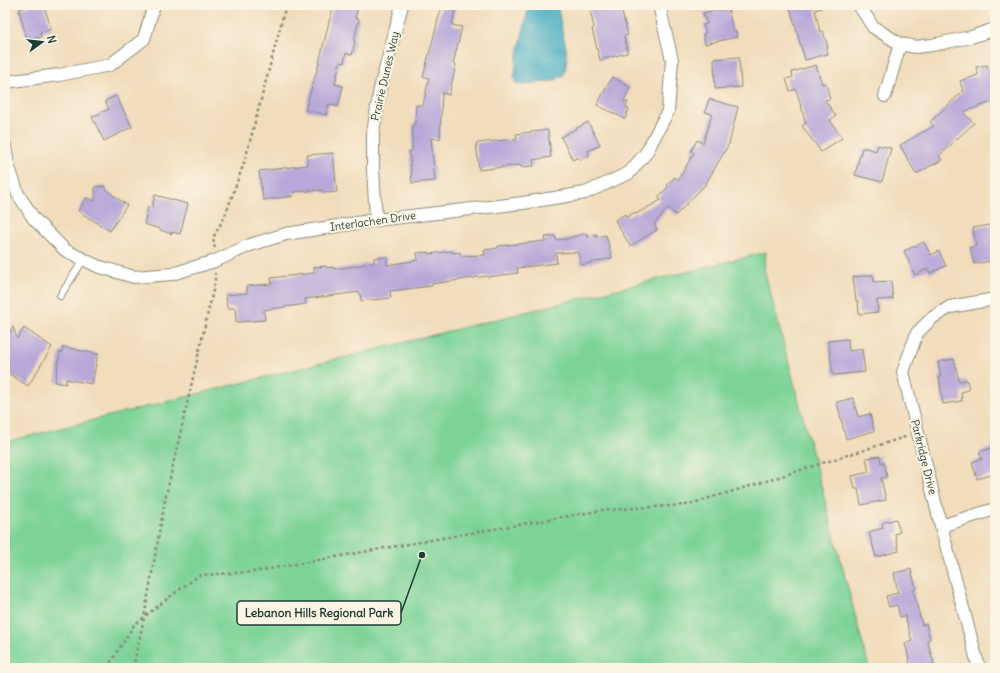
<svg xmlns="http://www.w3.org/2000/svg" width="1000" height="673" font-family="Delius,sans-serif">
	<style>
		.green { fill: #7dd397; stroke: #4e8866 }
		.water { fill: #43abc2; stroke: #31747b }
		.building { fill: #b8a8d9 }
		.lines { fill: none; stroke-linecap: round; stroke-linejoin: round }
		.lane-casing { stroke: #888c78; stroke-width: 8 }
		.street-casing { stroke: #888c78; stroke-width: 14 }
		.path { stroke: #888c78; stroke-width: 2.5; stroke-dasharray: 3 3; stroke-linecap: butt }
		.lane { stroke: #fff; stroke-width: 6 }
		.street { stroke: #fff; stroke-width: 12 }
		.labels { text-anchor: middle; stroke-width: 4; stroke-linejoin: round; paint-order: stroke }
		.street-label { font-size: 11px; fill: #1f3d34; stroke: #fcf5e5 }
		.leader { fill: none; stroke: #1f3d34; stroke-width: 1.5 }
		.callout-dot { fill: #1f3d34; stroke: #fcf5e5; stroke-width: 1.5 }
		.callout { fill: #fcf5e5; stroke: #1f3d34; stroke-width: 1.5 }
		.callout-label { font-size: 12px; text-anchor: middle; font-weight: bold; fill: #1f3d34 }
	</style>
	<rect width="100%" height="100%" fill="#fcf5e5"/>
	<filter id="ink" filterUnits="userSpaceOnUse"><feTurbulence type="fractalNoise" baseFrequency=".025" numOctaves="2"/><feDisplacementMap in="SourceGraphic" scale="8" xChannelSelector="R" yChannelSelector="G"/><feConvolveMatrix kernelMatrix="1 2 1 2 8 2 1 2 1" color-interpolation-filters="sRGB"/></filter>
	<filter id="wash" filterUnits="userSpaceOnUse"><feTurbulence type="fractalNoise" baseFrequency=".012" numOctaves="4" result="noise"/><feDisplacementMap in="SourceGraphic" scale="16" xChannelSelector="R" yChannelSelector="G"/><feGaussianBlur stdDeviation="0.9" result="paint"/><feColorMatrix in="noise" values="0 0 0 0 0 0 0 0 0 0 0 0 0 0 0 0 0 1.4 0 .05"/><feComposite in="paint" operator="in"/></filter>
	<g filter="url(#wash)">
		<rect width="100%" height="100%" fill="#f1dcbb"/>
		<!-- green -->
		<path class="green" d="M766,252L764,269L869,668H5V442Z"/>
		<!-- water -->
		<path class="water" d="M529,5H557L566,48L567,61L564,75L553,81L522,85L516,83L514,78L517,58Z"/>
		<g id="blocks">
			<!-- building -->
			<path class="building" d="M34,5H44L51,29L40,32L41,37L27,40L19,9Z
				M334,5H359L355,18L359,19L354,41L355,42L352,55L346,53L344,63L340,62L335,84L343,86L338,107L329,104L326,115L305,110L318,67L329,22Z
				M442,5H456L452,25L462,27L453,64L456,65L449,95L442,93L440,139L431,138L435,181L412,183L409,151H412L413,124H415L416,105H423L429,78L423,77Z
				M589,5H620L628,35L624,36L627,49V53L600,60L592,29L594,28Z
				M789,5H820L821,8L815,10L820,32L823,31L828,48H826L828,54L805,60Z
				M728,8L733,31H736L737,37L705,44L703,34L706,33L703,25L707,24L703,13Z
				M739,57L741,87L715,89L714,59Z
				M816,65L822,84L826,83L830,99L825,100L836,116L830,120L842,138L821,152L802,126L806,123L796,89L790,91L786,79L793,77L792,72Z
				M987,65L988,69L995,67V101L963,112L974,123L939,156L942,160L916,174L900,145L934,126L930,122L963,91L960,81L978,75L976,67Z
				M612,77L630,87L624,101L628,102L626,107L629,109L625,119L597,105Z
				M116,96L132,127L104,141L92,117L109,109L105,101Z
				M709,99L738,107L729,144L705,185L676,215L668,208L654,224L657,230L630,246L615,220L625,214L627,217L635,212L636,214L661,200L658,197L668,187L667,185L675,177L678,180L694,153L691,151L697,140L703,143L712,114L705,112Z
				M588,122L600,145L588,151L589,155L580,160L578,157L573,160L561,137Z
				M548,130L551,157L533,160L534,166L521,167L520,165L479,170L476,143L517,139L516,134Z
				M878,145L891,148L882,182L855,175L862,148H866L876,151Z
				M333,153L337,192L324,193L323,190L293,192L294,196L263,200L259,171L308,165L307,155Z
				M105,186L107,191L127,205L110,231L78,211L86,198L95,201V187Z
				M155,195L188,204L180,234L172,232V234L160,230V229L144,224L148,207L152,208Z
				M995,224V260L974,264L970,247L976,246L973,228Z
				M586,233L587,237L596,234V237L606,235L612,258L581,265L578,252L556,253L557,263L517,268L518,273L487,277V276L432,284V286L390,291L391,298L361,301L360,292L305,299L306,304L264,310L265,320L236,322L235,308H227L226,295L247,293V286L272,284L271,278L314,273V267L326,266L327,268L333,267L334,269L363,265V264L374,263V258L387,257V265L418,260L417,253L429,252V254L452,251V253L460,252L461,256L485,255L484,250L498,248V246L546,241L545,237L555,236L556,240L566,239Z
				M924,242L931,255L939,251L946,266L930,273L928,269L915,275L904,251Z
				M873,275L874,282L891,281L893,299L877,300L878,312L859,314L858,301H856L853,277Z
				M13,327L17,339L24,328L52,347L28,386L5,371V340Z
				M848,339L849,351L862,349L865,372L833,375L828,341Z
				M63,347L98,354L92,384L66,379V384L55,382L60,352L62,353Z
				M954,359L959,381L967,380L969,390L961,392L962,401L943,404L939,377H941L938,362Z
				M853,398L858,417L870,414L874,431L846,439L837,402Z
				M995,447V474L977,479L972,462L982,459L979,452Z
				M880,456L881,463L884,462L887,477L881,478L886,500L861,505L858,489H855L852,476L869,472L866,458Z
				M896,519L900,532L895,534L899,551L876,557L869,532L883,528L882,523Z
				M911,569L916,589L913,590L922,625L926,624L930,639L927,640L934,664L919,668H911L905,643L912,641L905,616L900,617L897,605L889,607L886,596L898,593L894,573Z"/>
		</g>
	</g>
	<g filter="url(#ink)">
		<use href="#blocks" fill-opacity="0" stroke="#888c78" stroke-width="1"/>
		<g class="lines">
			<defs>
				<path id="lane" d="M60,296L84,259"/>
				<path id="street" d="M859,5L873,27L900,44L916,47L932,45L971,37L995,29
					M5,82L59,75L110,65L144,39L154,5
					M885,96L900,44
					M5,146L8,165L18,194L34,219L65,250L97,266L134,277L172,274L215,261L250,245L286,234L376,220L523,203L585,193L629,173L646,153L668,111L672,60L659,5
					M376,220L373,169V133L380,89L402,5
					M941,526L995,509
					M979,668L941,526L903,372L917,333L932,318L950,307L995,299"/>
			</defs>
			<!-- lane casing -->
			<use href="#lane" class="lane-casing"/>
			<!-- street casing -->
			<use href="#street" class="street-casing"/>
			<!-- path -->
			<path class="path" d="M215,248L213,238L225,216L245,160L286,5
				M107,668L134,625L172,595L200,575L253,572L357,553L603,510L686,505L760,483L908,436
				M133,668L144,618L165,500L215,282V273"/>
			<!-- lane -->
			<use href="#lane" class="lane"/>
			<!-- street -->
			<use href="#street" class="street"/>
		</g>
	</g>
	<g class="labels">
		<!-- street labels -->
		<g class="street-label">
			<text transform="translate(385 76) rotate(-77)" y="4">Prairie Dunes Way</text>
			<text transform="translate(373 221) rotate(-8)" y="4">Interlachen Drive</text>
			<text transform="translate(924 457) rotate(76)" y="4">Parkridge Drive</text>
		</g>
	</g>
	<!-- callouts -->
	<path class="leader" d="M422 555L401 613"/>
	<circle class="callout-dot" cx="422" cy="555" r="4"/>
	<rect class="callout" x="237" y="601" width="164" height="24" rx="4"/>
	<g class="callout-label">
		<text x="319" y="617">Lebanon Hills Regional Park</text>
	</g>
	<!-- margin -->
	<rect width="1000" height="673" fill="none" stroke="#fcf5e5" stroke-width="20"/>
	<!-- north arrow -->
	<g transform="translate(42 42) rotate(75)" stroke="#fcf5e5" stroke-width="3" paint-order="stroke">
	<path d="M0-3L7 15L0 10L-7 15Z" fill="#1f3d34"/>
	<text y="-6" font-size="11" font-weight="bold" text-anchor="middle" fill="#1f3d34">N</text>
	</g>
</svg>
